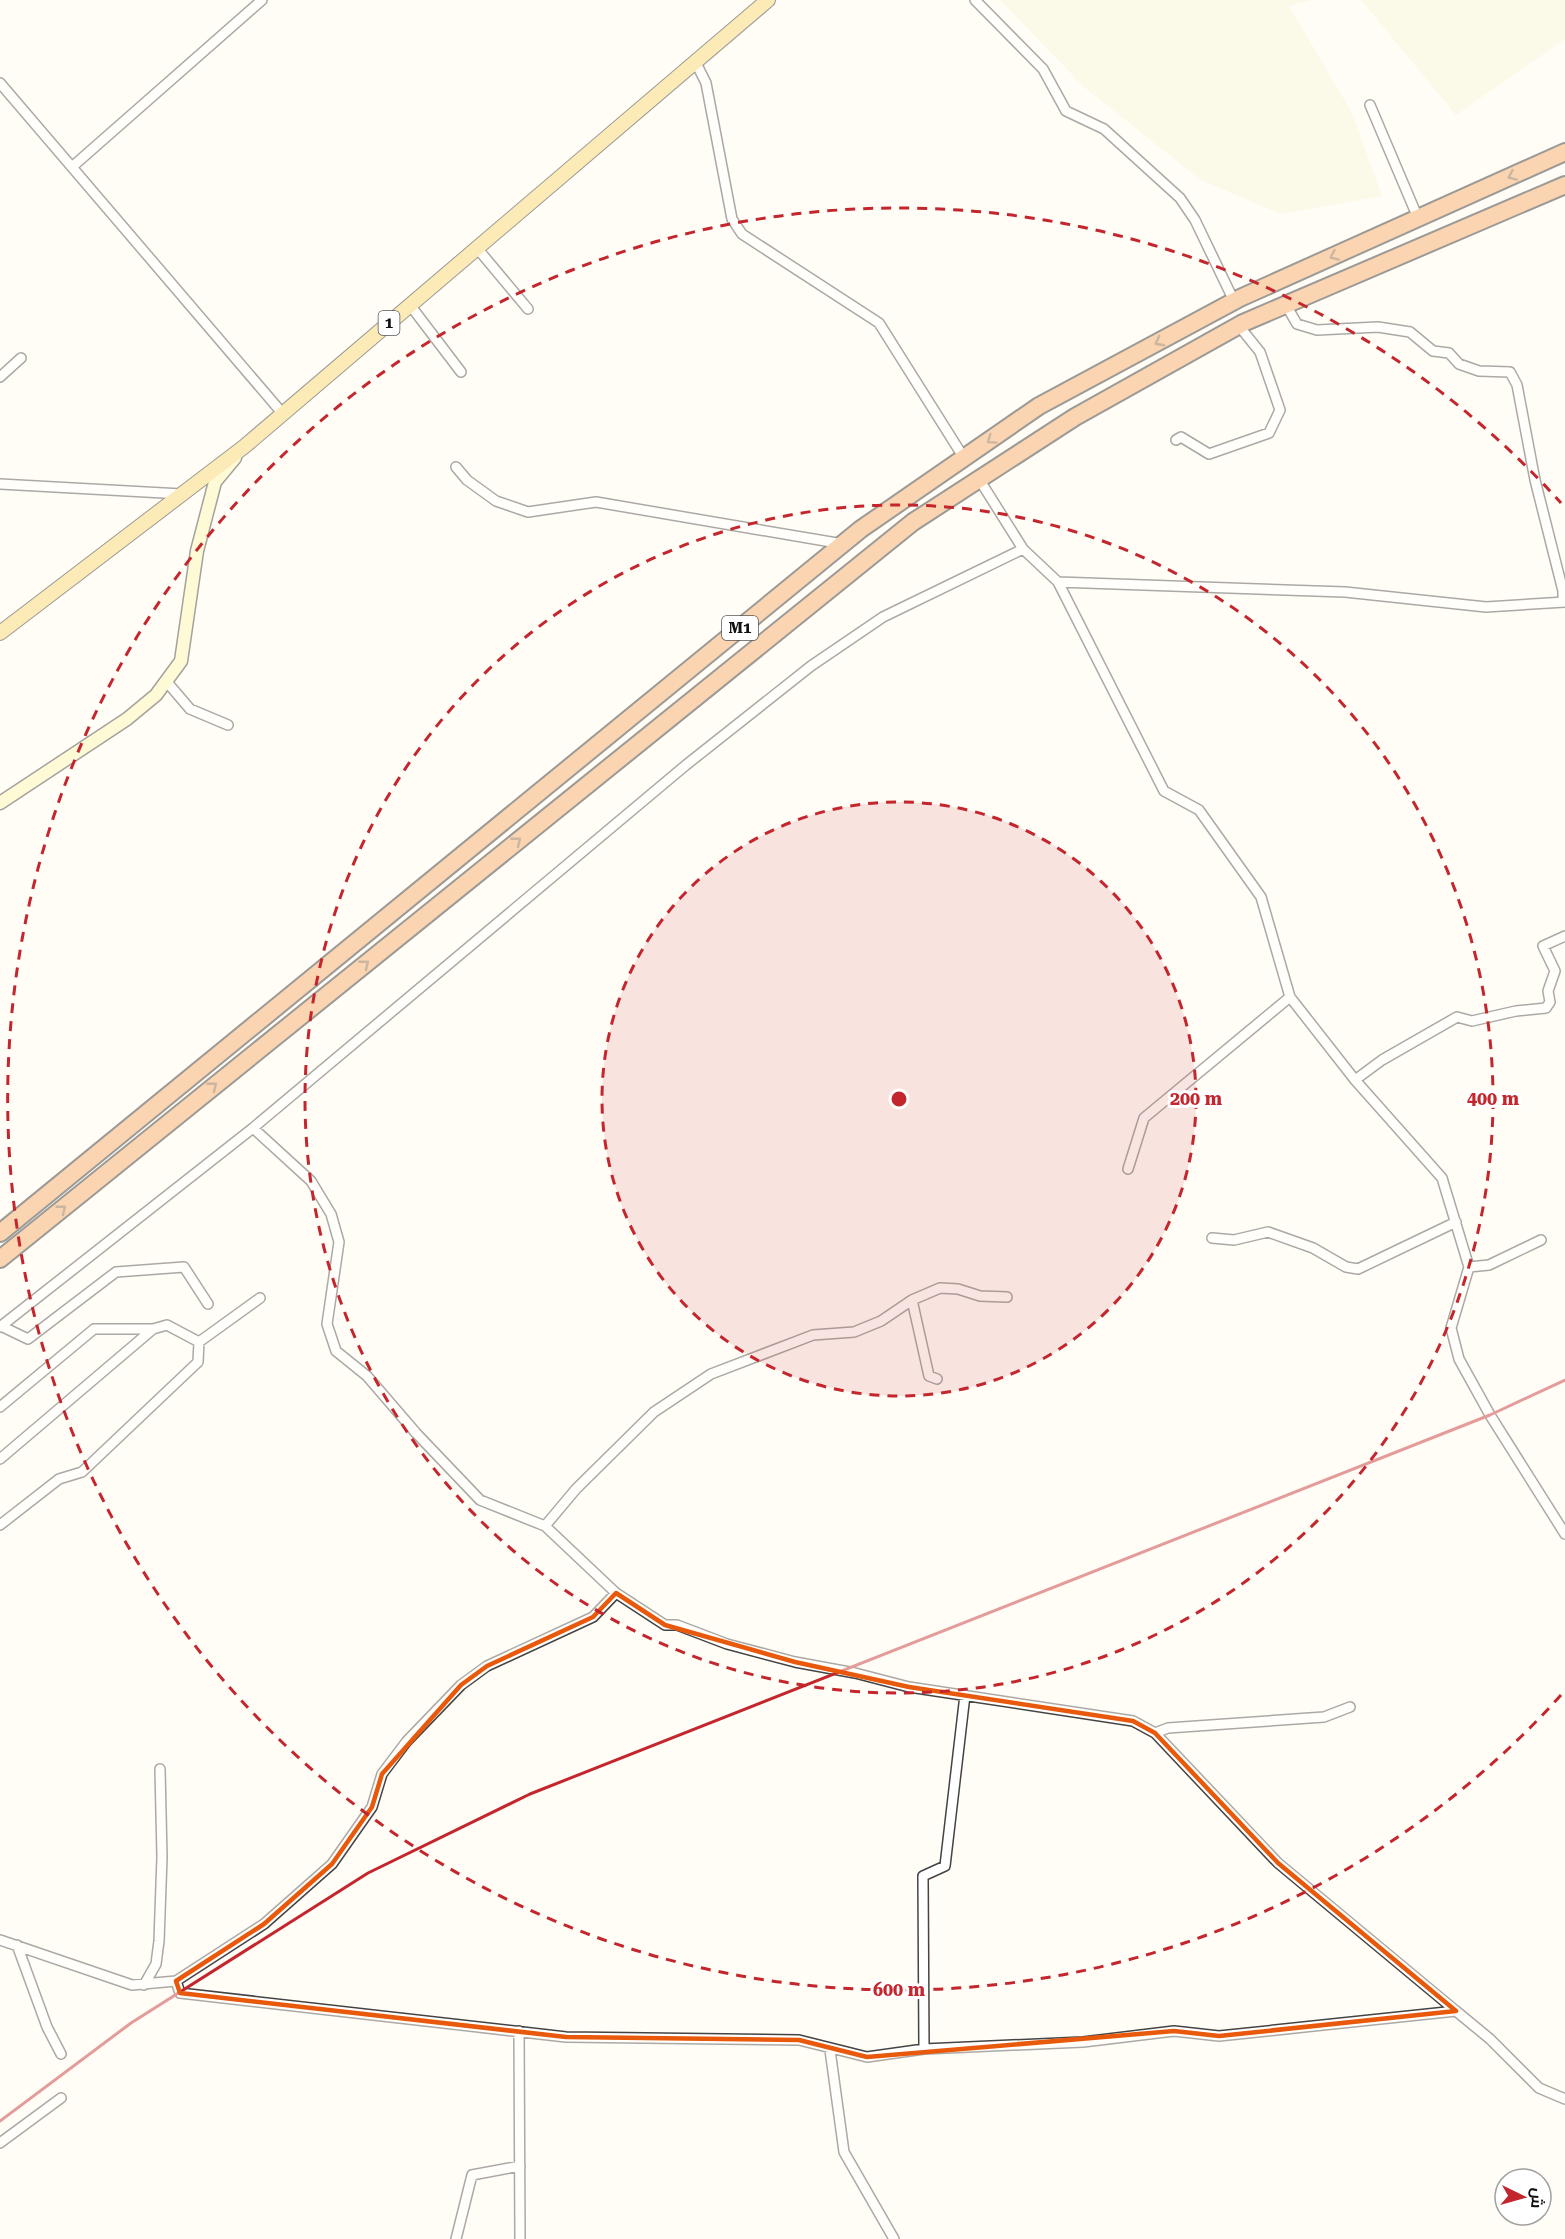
<svg xmlns="http://www.w3.org/2000/svg" width="1565" height="2239" font-family="'Roboto Serif',Cairo,serif">
	<style>
		.farmland { fill: #f6f3d4 }
		.lines { fill: none; stroke-linecap: round; stroke-linejoin: round }
		.street-casing { stroke: #444; stroke-width: 12 }
		.secondary-casing { stroke: #333; stroke-width: 15 }
		.primary-casing { stroke: #222; stroke-width: 16 }
		.highway-casing { stroke: #222; stroke-width: 20 }
		.street { stroke: #fff; stroke-width: 9 }
		.secondary { stroke: #fff6b0; stroke-width: 12 }
		.primary { stroke: #f9d66b; stroke-width: 14 }
		.highway { stroke: #f5a25d; stroke-width: 16 }
		.rail { stroke: #c4262e; stroke-width: 3 }
		.oneway { stroke: #8e613b }
		.marked { fill: none; stroke: #e8590c; stroke-width: 4.5; stroke-linejoin: round }
		.ring { fill: none; stroke: #c4262e; stroke-width: 3; stroke-dasharray: 10 8 }
		.labels { text-anchor: middle; stroke-width: 6; stroke-linejoin: round; paint-order: stroke }
		.shield { fill: #fff; stroke: #585858; stroke-width: 1.5 }
		.shield-label { font-size: 15px; font-weight: bold; fill: #111 }
		.centre { fill: #c4262e; stroke: #fff; stroke-width: 3 }
		.ring-label { font-size: 18px; text-anchor: middle; font-weight: bold; fill: #c4262e; stroke: #fff; stroke-width: 6; stroke-linejoin: round; paint-order: stroke }
	</style>
	<rect width="100%" height="100%" fill="#fffdf5"/>
	<!-- farmland -->
	<path class="farmland" d="M1000,0H1313L1289,6L1352,113L1382,196L1281,214L1201,180L1084,87Z
		M1361,0H1565V39L1456,115Z"/>
	<g class="lines">
		<defs>
			<path id="street" d="M975,0L1043,69L1066,111L1104,129L1180,198L1195,220L1234,301
				M695,61L706,83L732,219L742,234L879,323L964,458
				M0,83L283,414
				M1370,105L1418,218
				M72,167L262,0
				M477,248L528,309
				M410,305L461,372
				M1286,305L1297,324L1317,330L1378,327L1410,332L1433,351L1449,353L1459,364L1479,371L1510,372L1517,385L1535,480L1563,591V602
				M0,377L21,358
				M1176,440L1181,437L1209,454L1269,433L1280,410L1260,352L1239,326
				M456,467L467,480L496,501L528,512L596,502L843,544
				M979,479L1023,549L1058,582L1164,791L1199,810L1261,897L1290,997L1355,1080L1442,1178L1469,1267L1451,1328L1459,1359L1490,1415L1565,1534
				M0,484L182,494
				M1058,582L1345,592L1486,607L1565,602
				M166,681L190,709L228,725
				M1355,1080L1382,1060L1457,1017L1472,1021L1516,1011L1546,1008L1550,1002L1548,991L1555,971L1543,946L1565,936
				M253,1128L311,1181L331,1214L339,1242L327,1324L336,1351L367,1376L416,1433L480,1500L545,1526L616,1593L665,1625H677L727,1644L795,1662L855,1673L909,1687L1133,1721L1155,1733L1278,1863L1456,2011
				M1128,1169L1144,1118L1290,997
				M1212,1238L1234,1240L1268,1232L1313,1248L1346,1267L1358,1269L1456,1222
				M1469,1267L1489,1265L1541,1240
				M912,1300L929,1376L937,1379
				M1,1326L28,1339L116,1272L184,1267L208,1304
				M0,1327L253,1128L686,765L811,666L883,617L1023,549
				M0,1407L94,1329H153L167,1325L199,1342L260,1298
				M0,1459L153,1329
				M0,1525L59,1479L82,1472L198,1362L199,1342
				M545,1526L576,1489L654,1412L711,1374L813,1335L854,1332L881,1321L912,1300L940,1288L958,1289L980,1296L1007,1297
				M1155,1733L1168,1728L1324,1717L1350,1707
				M0,1940L132,1985L176,1981L180,1993L566,2037L799,2040L867,2057L924,2049L1083,2042L1174,2031L1219,2036L1456,2011L1490,2039L1539,2088L1565,2099
				M17,1945L47,2027L61,2054
				M176,1981L264,1924L332,1864L372,1807L382,1774L407,1741L461,1685L487,1666L593,1617L616,1593
				M144,1985L156,1964L159,1941L162,1857L160,1769
				M519,2031L520,2239
				M924,2049L923,1876L945,1866L965,1695
				M830,2050L844,2152L894,2239
				M0,2143L61,2098
				M456,2239L472,2175L520,2166"/>
			<path id="secondary" d="M0,803L127,719L156,695L181,661L197,551L215,482L235,458"/>
			<path id="primary" d="M0,633L245,446L768,0"/>
			<path id="highway" d="M0,1233L861,529L1039,406L1240,298L1565,152
				M0,1259L913,522L1075,417L1243,323L1565,185"/>
		</defs>
		<!-- street casing -->
		<use href="#street" class="street-casing"/>
		<!-- secondary casing -->
		<use href="#secondary" class="secondary-casing"/>
		<!-- primary casing -->
		<use href="#primary" class="primary-casing"/>
		<!-- highway casing -->
		<use href="#highway" class="highway-casing"/>
		<!-- street -->
		<use href="#street" class="street"/>
		<!-- secondary -->
		<use href="#secondary" class="secondary"/>
		<!-- primary -->
		<use href="#primary" class="primary"/>
		<!-- highway -->
		<use href="#highway" class="highway"/>
		<!-- rail -->
		<path class="rail" d="M0,2121L131,2023L368,1873L530,1794L1490,1415L1565,1380"/>
	</g>
	<!-- one-way arrows -->
	<defs><path id="oneway-chevron" d="M-2-3.5L2.5 0L-2 3.5" fill="none" stroke-width="1.6" stroke-linecap="round" stroke-linejoin="round" transform="scale(1.5)"/></defs>
	<g class="oneway">
		<use href="#oneway-chevron" transform="translate(1512 176) rotate(156)"/>
		<use href="#oneway-chevron" transform="translate(1334 256) rotate(156)"/>
		<use href="#oneway-chevron" transform="translate(1159 342) rotate(152)"/>
		<use href="#oneway-chevron" transform="translate(991 440) rotate(145)"/>
		<use href="#oneway-chevron" transform="translate(517 841) rotate(-39)"/>
		<use href="#oneway-chevron" transform="translate(365 964) rotate(-39)"/>
		<use href="#oneway-chevron" transform="translate(213 1086) rotate(-39)"/>
		<use href="#oneway-chevron" transform="translate(62 1209) rotate(-39)"/>
	</g>
	<!-- marked area -->
	<path d="M0 0H1565V2239H0ZM616,1593L665,1625L795,1662L909,1687L1133,1721L1155,1733L1278,1863L1456,2011L1219,2036L1174,2031L867,2057L799,2040L566,2037L180,1993L176,1981L264,1924L332,1864L372,1807L382,1774L461,1685L487,1666L593,1617Z" fill="#fffdf5" fill-opacity=".55" fill-rule="evenodd"/>
	<path class="marked" d="M616,1593L665,1625L795,1662L909,1687L1133,1721L1155,1733L1278,1863L1456,2011L1219,2036L1174,2031L867,2057L799,2040L566,2037L180,1993L176,1981L264,1924L332,1864L372,1807L382,1774L461,1685L487,1666L593,1617Z"/>
	<!-- distance rings -->
	<circle cx="899" cy="1099" r="297" fill="#c4262e" fill-opacity=".12"/>
	<g class="ring">
		<circle cx="899" cy="1099" r="297"/>
		<circle cx="899" cy="1099" r="594"/>
		<path d="M1561 1695A891 891 0 1 1 1561 503"/>
	</g>
	<g class="labels">
		<!-- shield labels -->
		<g class="shield">
			<rect x="378.5" y="311" width="21" height="24" rx="4.5"/>
			<rect x="722" y="616" width="36" height="24" rx="4.5"/>
		</g>
		<g class="shield-label">
			<text x="389" y="328">1</text>
			<text x="740" y="633">M1</text>
		</g>
	</g>
	<circle cx="899" cy="1099" r="9" class="centre"/>
	<g class="ring-label">
		<text x="1196" y="1105">200 m</text>
		<text x="1493" y="1105">400 m</text>
		<text x="899" y="1996">600 m</text>
	</g>
	<!-- north arrow -->
	<g transform="translate(1523 2197) rotate(95)"><circle r="28" fill="#ffffff" stroke="#a0a0a0" stroke-width="1.5"/>
	<path d="M0-4.5L10 22L0 15L-10 22Z" fill="#c4262e"/>
	<text y="-9" font-size="16" font-weight="bold" text-anchor="middle" fill="#111111">ش</text>
	</g>
</svg>
